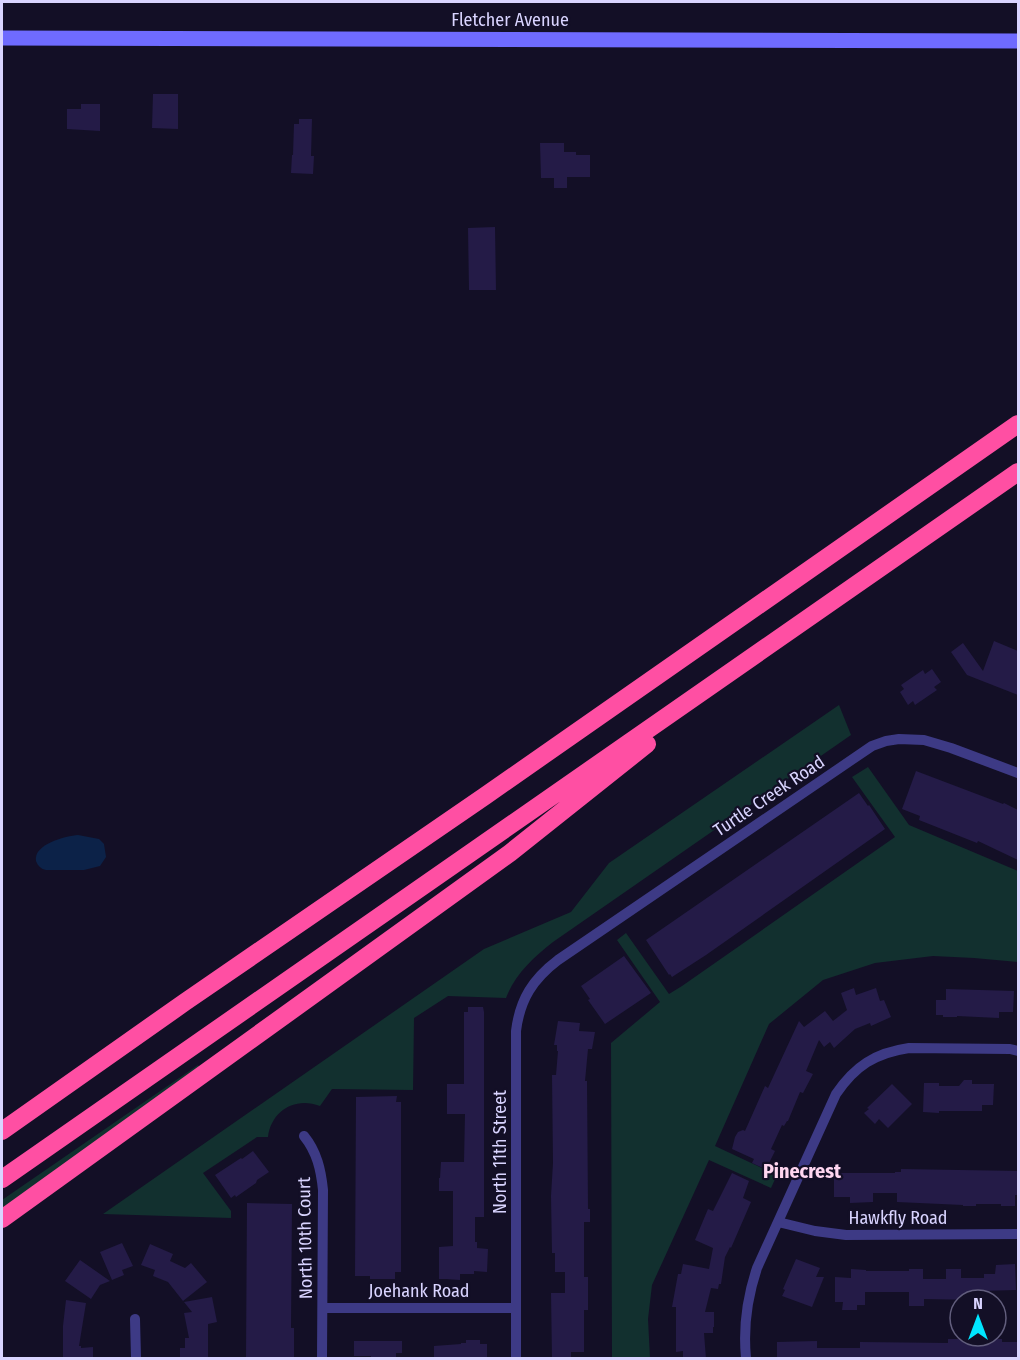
<svg xmlns="http://www.w3.org/2000/svg" width="1020" height="1360" font-family="'Fira Sans Condensed',sans-serif">
	<style>
		.green { fill: #12302f }
		.water { fill: #0c2248 }
		.building { fill: #241b47 }
		.lines { fill: none; stroke-linecap: round; stroke-linejoin: round }
		.street { stroke: #3d3a85; stroke-width: 10 }
		.secondary { stroke: #6f6bff; stroke-width: 15 }
		.highway { stroke: #ff4fa3; stroke-width: 18 }
		.labels { text-anchor: middle; stroke-width: 4.5; stroke-linejoin: round; paint-order: stroke }
		.street-label { font-size: 18px; fill: #d9d4ff; stroke: #130f26 }
		.neighbourhood-label { font-size: 20px; font-weight: bold; fill: #ffd6f0; stroke: #130f26 }
	</style>
	<rect width="100%" height="100%" fill="#130f26"/>
	<!-- green -->
	<path class="green" d="M839,705L851,735L553,942C533,958 515,974 506,998L448,996L414,1018L413,1090L332,1089L320,1106C295,1096 271,1111 268,1137H257L203,1173L231,1211V1218L103,1214L484,949L571,912L609,863Z
		M868,767L909,825L1018,871V962L974,958L933,956L875,963L823,980L769,1024L715,1146L777,1175L771,1188L709,1160L652,1285L648,1319L650,1358H612L611,1043L660,1002L617,940L626,933L669,994L682,986L895,837L852,777Z
		M198,1065L201,1069L2,1210V1200Z"/>
	<!-- water -->
	<path class="water" d="M78,835L99,839L104,844L106,857L100,866L84,870H46C41,869 38,866 36,861C33,844 66,836 78,835Z"/>
	<!-- building -->
	<path class="building" d="M153,94H178V129L152,128Z
		M81,104H100V131L67,129V109H81Z
		M299,119H312L311,156H314L313,174L291,173L292,155H293L294,124H299Z
		M540,143H564V152H576V155H590V177H567V188H554V178H541Z
		M495,227L496,290H469L468,228Z
		M994,641L1018,651V695L967,675L951,652L963,643L983,671Z
		M932,669L941,682L934,687L937,690L915,705L913,701L908,705L900,692L904,689L901,685L923,670L925,674Z
		M916,771L1003,804L1004,803L1018,810V860L978,841L977,843L919,820L920,816L902,809Z
		M859,793L868,806L869,805L885,829L706,955L672,977L670,974L669,975L646,940Z
		M624,956L651,993L605,1024L588,1000L590,999L581,986Z
		M854,988L856,995L876,988L880,1001L884,1000L891,1017L871,1026L870,1023L855,1029L834,1048L830,1042L824,1047L819,1040L806,1071L813,1074L803,1093L800,1092L788,1121H787L784,1126L782,1125L771,1149L775,1151L769,1163H768L765,1169L752,1163L754,1159L732,1149L735,1137L738,1132L743,1130L745,1131L765,1086L768,1088L799,1021L804,1027L825,1011L833,1021L847,1010L841,993Z
		M946,989L1014,991L1013,1012H999V1018L957,1016V1017H943V1015H936V1000H946Z
		M468,1007H483L484,1012V1217H475V1242H477V1248L488,1249L487,1272L474,1271V1274H460V1280L446,1279H439V1247L453,1246V1191H439V1178H440L441,1162H464L465,1114H447V1084H464V1012H468Z
		M558,1021L580,1023L579,1031L595,1032L592,1049H588L585,1081H587L588,1209H590V1222H584V1277H588V1310H584V1352H571V1359H552L551,1293H565V1272H555V1253H552L551,1196L553,1163L552,1075H556L558,1051H557V1045H554Z
		M964,1080H972V1084H994L993,1105H982V1111H939V1113L923,1112L924,1083H939V1086H959Z
		M892,1084L912,1104L888,1128L879,1119L875,1124L864,1113L869,1109L867,1108Z
		M397,1096L396,1102H401V1272H395V1279H370V1276H355L356,1097Z
		M253,1151L269,1172L257,1180L256,1183L236,1197L235,1195L231,1198L215,1175L241,1158L242,1159Z
		M901,1169L1018,1171V1195H1015V1206H1001V1204H976V1206H963V1205L897,1202V1193H873V1202L850,1203V1197H834V1173H895V1172H901Z
		M732,1173L749,1181L743,1198L751,1202L731,1248L730,1247L725,1257L721,1284H719L718,1289L711,1288L705,1312H714V1327H713V1333H704L706,1359H683V1351L676,1352V1307H672L678,1274H681L683,1264L709,1269L713,1248L695,1240L708,1209L713,1211Z
		M247,1203L292,1204L291,1328H294V1359L246,1358Z
		M122,1243L133,1266L122,1270L124,1275L112,1280L100,1252Z
		M150,1244L173,1254L170,1261L185,1268L191,1263L207,1282L183,1301L168,1282L153,1276L155,1270L141,1265Z
		M796,1259L820,1268L816,1277H824L812,1307L782,1296L785,1290L783,1289Z
		M80,1260L110,1281L100,1285L91,1299L65,1281Z
		M1015,1264L1016,1290L979,1291V1300L924,1299V1306H909V1292H865V1305H857V1310H842L843,1302H835V1277L851,1278V1269L866,1270V1271H909V1269H923V1279H946V1269H961V1278H984V1274H995L996,1265Z
		M212,1297L217,1322L208,1324V1359H180V1348H185V1338H189L184,1313L192,1312L184,1302Z
		M66,1300L86,1303L79,1346H81V1348L93,1347V1359H63V1326Z
		M948,1339H1002V1342H1018V1359H777V1342L817,1341V1348H860V1342L948,1343Z
		M466,1340H480V1344H487V1359H434V1346L461,1344V1343H466Z
		M354,1341H402V1353H396V1359H371V1356H354Z"/>
	<g class="lines">
		<!-- street -->
		<path class="street" d="M304,1136C317,1152 321,1170 323,1190L322,1358
			M778,1222L815,1231L846,1235L1018,1234
			M323,1308H516
			M135,1319L136,1358
			M516,1358V1031C520,999 533,979 558,960L872,746L886,741L899,739L924,740L951,748L1018,773
			M746,1358C743,1327 747,1298 757,1268L836,1094C855,1066 875,1053 909,1048L1010,1049L1018,1051"/>
		<!-- secondary -->
		<path class="secondary" d="M2,38L1018,41"/>
		<!-- highway -->
		<path class="highway" d="M2,1131L185,1002L485,796L1018,424
			M2,1179L1018,472
			M2,1219L510,853L647,744"/>
	</g>
	<g class="labels">
		<!-- street labels -->
		<g class="street-label">
			<text x="510" y="26">Fletcher Avenue</text>
			<text transform="translate(769 796) rotate(-34)" y="6">Turtle Creek Road</text>
			<text transform="translate(500 1152) rotate(-90)" y="6">North 11th Street</text>
			<text x="898" y="1224">Hawkfly Road</text>
			<text transform="translate(305 1238) rotate(-91)" y="6">North 10th Court</text>
			<text x="419" y="1297">Joehank Road</text>
		</g>
		<!-- neighbourhood labels -->
		<g class="neighbourhood-label">
			<text x="802" y="1178">Pinecrest</text>
		</g>
	</g>
	<!-- border -->
	<rect width="1020" height="1360" fill="none" stroke="#d9d4ff" stroke-width="6"/>
	<!-- north arrow -->
	<g transform="translate(978 1318)"><circle r="28" fill="#130f26" stroke="#625e7d" stroke-width="1.5"/>
	<path d="M0-4.5L10 22L0 15L-10 22Z" fill="#00e5ff"/>
	<text y="-9" font-size="16" font-weight="bold" text-anchor="middle" fill="#d9d4ff">N</text>
	</g>
</svg>
